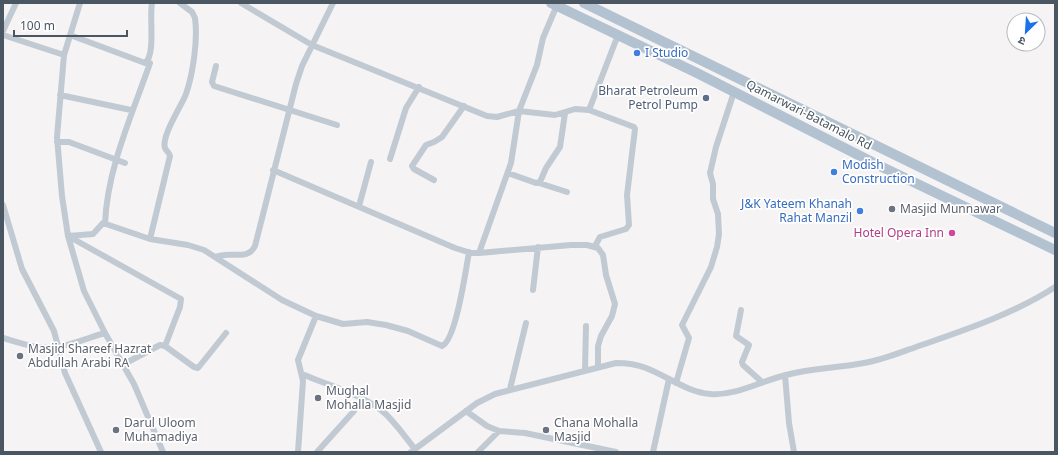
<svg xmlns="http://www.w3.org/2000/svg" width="1058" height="455" font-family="'Noto Sans','Noto Sans Devanagari',sans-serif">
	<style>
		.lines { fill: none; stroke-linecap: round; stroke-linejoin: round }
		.minor { stroke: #c1cad2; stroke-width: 6 }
		.primary { stroke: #b3c2d1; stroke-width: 10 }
		.shop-dot { fill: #3f7fe0; stroke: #fff; stroke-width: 1.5 }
		.service-dot { fill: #5c6f8a; stroke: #fff; stroke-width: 1.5 }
		.worship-dot { fill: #6b7280; stroke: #fff; stroke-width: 1.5 }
		.hotel-dot { fill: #d1479c; stroke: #fff; stroke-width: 1.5 }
		.labels { text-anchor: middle; stroke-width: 3.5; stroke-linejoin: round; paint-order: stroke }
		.shop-label { font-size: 12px; fill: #366cbe; stroke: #fff; text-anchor: start }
		.service-label { font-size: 12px; fill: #4e5e75; stroke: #fff; text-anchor: end }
		.street-label { font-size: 12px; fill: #4a5661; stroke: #fff }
		.worship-label { font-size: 12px; fill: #5b616d; stroke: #fff; text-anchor: start }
		.hotel-label { font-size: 12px; fill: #b23c85; stroke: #fff; text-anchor: end }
	</style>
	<rect width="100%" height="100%" fill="#f5f3f3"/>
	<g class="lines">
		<!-- minor -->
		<path class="minor" d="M80,3L64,55L57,137L62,196L68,236L84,291L105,333
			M241,3L312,45L487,116L497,117L519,111L555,115L575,109L589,110L618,35
			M3,31L16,3
			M3,35L64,55
			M70,35L145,63C156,55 149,16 152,3
			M216,66L212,82L214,86L337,125
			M60,95L131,110
			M589,110L634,127L635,129L627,195L629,225L626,229L600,237L595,246
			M57,142H69L125,163
			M390,159L406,108L419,87
			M273,170L455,248L471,253H479L571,245H587L598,248L603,255L606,275L615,304L612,316L601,336L598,346V367
			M508,173L536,183L540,182L546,168L560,147L565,113
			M434,180L414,169L412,166L426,145L434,142L442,137L464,106
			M539,183L567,192
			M3,205L22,269L54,331L65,373L101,452
			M359,206L371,162
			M105,224C107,169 132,115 150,63
			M68,236L93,234L103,223L150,239L188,245L204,250L282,300L316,316L343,324L367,322L386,325L408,331L442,346C456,340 466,269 469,252
			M68,236L181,299L180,307L165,346
			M150,239L170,156C169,152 166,151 165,148C161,136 182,105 186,94C193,74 198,39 195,18L192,12L180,3
			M479,253L511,163L519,111L537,65L543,38L557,5
			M216,257C229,250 247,262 255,246L296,84L302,66L333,3
			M533,290L538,247
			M741,310L736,336L749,345L742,362L743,365L762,382
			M3,338C21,343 39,350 58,347C74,344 90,337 105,333L134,384L163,452
			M124,364L160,345L165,346L194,367L198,368L226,333
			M585,370L586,326
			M302,374C327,385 358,393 381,410C394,420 404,436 415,449
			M785,375L789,423L794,452
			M676,383L689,338L682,325L711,267L717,247L719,234L718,214L713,199V184L710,173L716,147L734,92
			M510,389L526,323
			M466,411L487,426L499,431L525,433L616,452
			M298,452L303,381L298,360L316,316
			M317,452L354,411
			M411,452L477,403L495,394L616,363C627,363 636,364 646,368C667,376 687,392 710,394C736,396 761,381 786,375C812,368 838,368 864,363C882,360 899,353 916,347C962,331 1014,314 1055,287
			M478,452L499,431
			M653,452L669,379"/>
		<!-- primary -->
		<path class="primary" d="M551,3L697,73L880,166L1055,250
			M584,3L1055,233"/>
	</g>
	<!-- markers -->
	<g class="shop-dot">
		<circle cx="637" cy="53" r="4"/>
		<circle cx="834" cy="172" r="4"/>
		<circle cx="860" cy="211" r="4"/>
	</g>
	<circle class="service-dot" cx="706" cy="98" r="4"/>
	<g class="worship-dot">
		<circle cx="892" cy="209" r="4"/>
		<circle cx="20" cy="356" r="4"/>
		<circle cx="318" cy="398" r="4"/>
		<circle cx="116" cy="430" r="4"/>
		<circle cx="546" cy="430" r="4"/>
	</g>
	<circle class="hotel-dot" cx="952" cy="233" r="4"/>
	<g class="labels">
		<!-- shop labels -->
		<g class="shop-label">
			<text x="645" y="57">I Studio</text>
			<text x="842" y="169">Modish<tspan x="842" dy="14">Construction</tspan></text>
			<text x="852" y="208" text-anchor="end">J&amp;K Yateem Khanah<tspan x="852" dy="14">Rahat Manzil</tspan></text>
		</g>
		<!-- service labels -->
		<g class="service-label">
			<text x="698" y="95">Bharat Petroleum<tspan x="698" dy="14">Petrol Pump</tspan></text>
		</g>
		<!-- street labels -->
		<g class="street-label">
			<text transform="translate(809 115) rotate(27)" y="4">Qamarwari-Batamalo Rd</text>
		</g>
		<!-- worship labels -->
		<g class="worship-label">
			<text x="900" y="213">Masjid Munnawar</text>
			<text x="28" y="353">Masjid Shareef Hazrat<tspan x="28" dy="14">Abdullah Arabi RA</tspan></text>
			<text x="326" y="395">Mughal<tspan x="326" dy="14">Mohalla Masjid</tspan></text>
			<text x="124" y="427">Darul Uloom<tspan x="124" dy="14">Muhamadiya</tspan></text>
			<text x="554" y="427">Chana Mohalla<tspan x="554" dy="14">Masjid</tspan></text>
		</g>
		<!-- hotel labels -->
		<g class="hotel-label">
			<text x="944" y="237">Hotel Opera Inn</text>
		</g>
	</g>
	<!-- border -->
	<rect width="1058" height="455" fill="none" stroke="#4a5661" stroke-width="8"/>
	<!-- north arrow -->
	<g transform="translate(1026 32) rotate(205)"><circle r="19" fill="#ffffff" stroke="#b7bbc0"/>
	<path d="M0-3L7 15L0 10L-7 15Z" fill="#1a73e8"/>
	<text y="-6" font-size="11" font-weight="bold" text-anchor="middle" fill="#4a5661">उ</text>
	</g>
	<!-- scale -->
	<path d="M14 30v6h113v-6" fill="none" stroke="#4a5661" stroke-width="2"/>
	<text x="20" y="30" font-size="12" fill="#4a5661" stroke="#ffffff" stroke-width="3" paint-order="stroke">100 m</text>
</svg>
